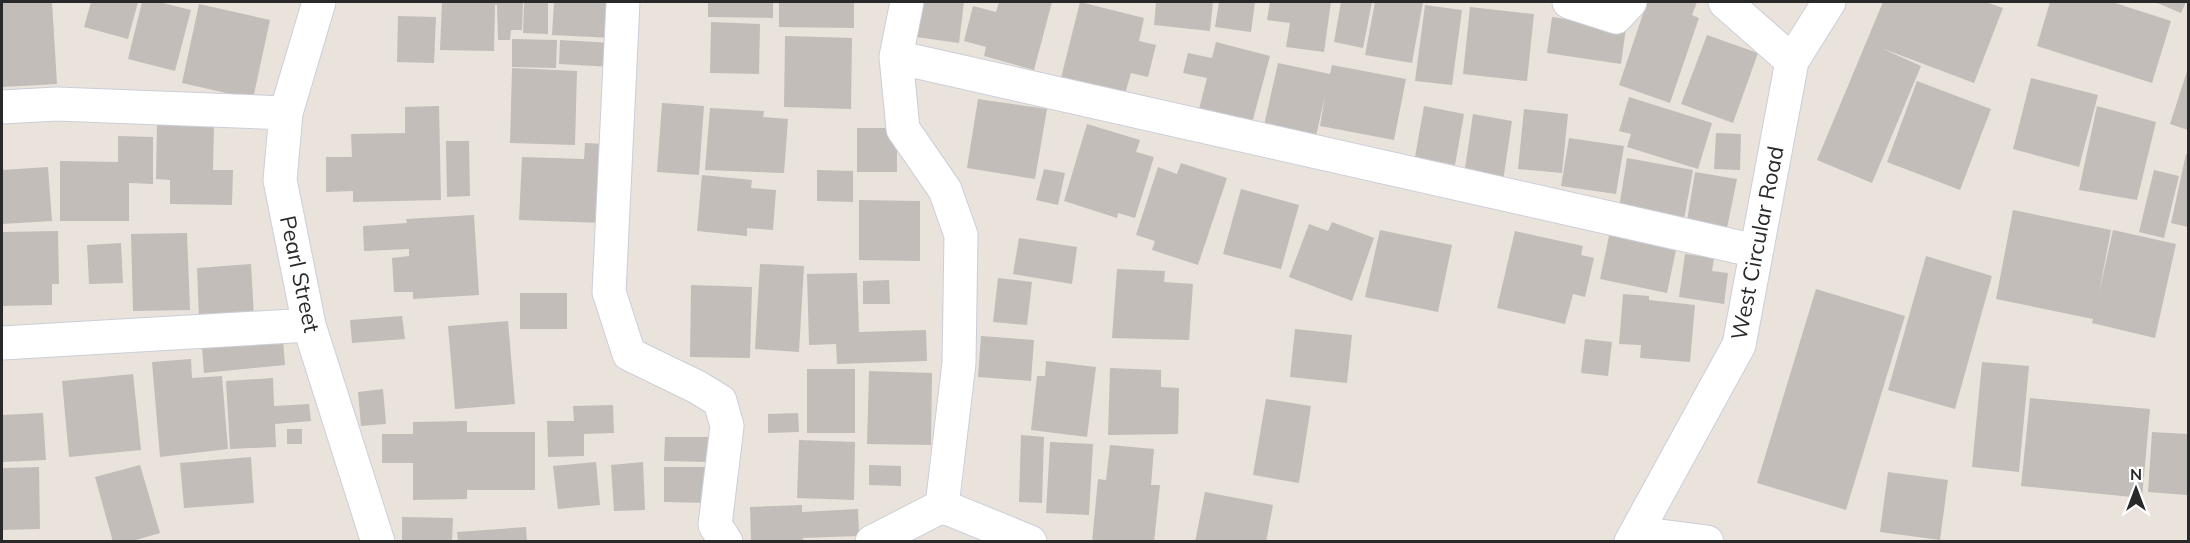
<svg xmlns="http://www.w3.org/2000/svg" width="2190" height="543" font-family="Mulish,sans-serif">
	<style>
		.building { fill: #c2bdb9 }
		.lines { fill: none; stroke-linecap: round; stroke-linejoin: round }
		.street-casing { stroke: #cbced9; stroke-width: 35 }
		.secondary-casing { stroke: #cbced9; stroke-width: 35 }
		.street { stroke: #fff; stroke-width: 33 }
		.secondary { stroke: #fff; stroke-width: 33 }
		.labels { text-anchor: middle; stroke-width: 4.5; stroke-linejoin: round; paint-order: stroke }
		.street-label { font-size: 22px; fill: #292929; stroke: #fff }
	</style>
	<rect width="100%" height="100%" fill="#eae3dc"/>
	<!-- building -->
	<path class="building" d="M2,2H52L57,84L2,87Z
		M91,2H138L128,39L84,27Z
		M142,2H159L191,10L175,71L128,59Z
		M442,2H523L522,30H511L510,40H498L497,5H495L494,51L440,50Z
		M524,2H548V34L523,33Z
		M554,2H615L613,38L552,35Z
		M708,2H773V18L708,17Z
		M779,2H854V28L779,27Z
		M920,2H964L959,43L916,37Z
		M999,2H1052L1034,70L984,56L986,47L964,41L973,6L996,12Z
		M1080,2L1144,18L1139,41L1156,45L1148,77L1131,73L1125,94L1061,78Z
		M1156,2H1213L1210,31L1154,25Z
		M1219,2H1255L1251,32L1215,27Z
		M1270,2H1331L1324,52L1286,47L1290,23L1267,20Z
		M1341,2H1372L1363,48L1334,42Z
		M1375,2H1423L1412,63L1365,55Z
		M1647,2H1697L1692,15L1699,18L1670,103L1619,85Z
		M1883,2H1986L2003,8L1974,83L1881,48L1921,66L1872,183L1817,160Z
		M2050,2H2112L2171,21L2152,83L2037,46Z
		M2155,2H2186L2181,13Z
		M199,4L270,20L253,99L182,83Z
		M1425,5L1462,10L1452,85L1415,81Z
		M1470,7L1534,14L1527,81L1463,74Z
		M398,16L436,17L434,63L397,62Z
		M1552,17L1626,28L1621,64L1547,53Z
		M711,22L760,24L759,74L710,73Z
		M1707,35L1758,53L1733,123L1681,104Z
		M785,36L852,38L851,109L784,107Z
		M512,39L557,40L556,68L512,67Z
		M560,40L613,43L612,67L559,64Z
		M1216,42L1270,56L1252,123L1199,109L1207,78L1183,73L1188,53L1212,58Z
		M1278,63L1330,74L1332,65L1406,79L1394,140L1320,126L1325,96L1314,145L1262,134Z
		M512,68L577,71L575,145L510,143Z
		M2188,68V130L2170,124Z
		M2031,78L2098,95L2079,167L2013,149Z
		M1917,81L1991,109L1960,190L1887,162Z
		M1629,97L1712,123L1698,169L1627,147L1631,134L1619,131Z
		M978,99L1047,109L1035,179L967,168Z
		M662,103L704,106L699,175L657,172Z
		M439,106L441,200L353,202V191L326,192V157H352L351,134L405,133V107Z
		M1424,106L1464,114L1455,165L1415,157Z
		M2097,106L2156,122L2137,200L2079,190Z
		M710,108L764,111L763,117L788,119L784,173L705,170Z
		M1524,109L1568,114L1562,173L1518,169Z
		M1473,114L1512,121L1503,181L1464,175Z
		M157,124L214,126L213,170H233L232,205L170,204V180L156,179Z
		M1087,124L1140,140L1136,152L1154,157L1135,218L1118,213L1117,218L1064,201Z
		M857,128H897V172H857Z
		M1716,133L1741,134L1740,170L1714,169Z
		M118,136L153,137V184L129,183V221H60V161L118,162Z
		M1569,138L1624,146L1616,194L1561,186Z
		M446,141H469L470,196L447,197Z
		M585,143L607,144L604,223L519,220L522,157L584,159Z
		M2186,154H2188V227L2171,223Z
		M1627,158L1693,170L1684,219L1619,208Z
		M1181,163L1227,178L1198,265L1152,250L1155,241L1136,235L1158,167L1177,174Z
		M48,167L52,221L2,224V170Z
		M1044,169L1065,173L1058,205L1036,200Z
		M817,170L853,171V202L817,201Z
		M2154,170L2179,176L2164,238L2139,232Z
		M1695,172L1737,179L1727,228L1687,221Z
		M702,175L752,180L751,188L776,190L773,230L747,228V236L697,231Z
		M1241,189L1299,205L1281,269L1223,254Z
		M859,200L920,201V261L859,260Z
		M2013,210L2111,230L2099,293L2113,230L2176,244L2155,338L2092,323L2093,319L1996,299Z
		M474,215L479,295L413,299V292H394L392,258L409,256V249L364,251L363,226L407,223L406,219Z
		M1332,222L1374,238L1352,301L1289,277L1309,224L1328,231Z
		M1380,230L1452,245L1438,312L1365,297Z
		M58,231L59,284H52V305L2,306V232Z
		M1515,231L1583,246L1581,255L1594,258L1585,297L1573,294L1565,324L1497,308Z
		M1610,231L1677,245L1667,293L1600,279Z
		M187,233L190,310L133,311L131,234Z
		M1019,238L1077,247L1072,284L1013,274Z
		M121,243L123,283L89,284L87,245Z
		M1685,254L1714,258L1712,271L1728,273L1724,304L1679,297Z
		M1926,256L1992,276L1955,409L1888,390Z
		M251,264L254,317L199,320L197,268Z
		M760,264L804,266L799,352L755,349Z
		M1117,269L1165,271L1164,282L1193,284L1189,340L1112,338Z
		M857,273L859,332L926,330L927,361L837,364L836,344L809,345L807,274Z
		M998,278L1032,282L1027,325L993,322Z
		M889,280L890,304H863V281Z
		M691,285L752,287L750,358L690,357Z
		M1816,289L1905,316L1846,510L1757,483Z
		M520,293H567V329H520Z
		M1623,294L1649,296V300L1695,305L1690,362L1640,358L1641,345L1619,344Z
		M402,316L405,339L352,343L350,320Z
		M508,321L515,404L455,409L448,326Z
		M1295,329L1352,335L1347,383L1290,377Z
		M981,336L1034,340L1031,381L978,377Z
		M1585,339L1612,342L1608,376L1581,373Z
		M283,340L285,365L204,373L202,347Z
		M191,359L192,378L222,376L228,449L160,457L152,362Z
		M1046,361L1096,367L1087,437L1031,430L1037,376H1045Z
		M1982,362L2029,366L2019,472L1972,467Z
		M1110,368L1161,370V387L1179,388L1178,434L1108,435Z
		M807,369H855V433H807Z
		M869,371L932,373L931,445L867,444Z
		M133,374L141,450L69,457L62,381Z
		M273,378L274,406L309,404L311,421L275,424L276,447L230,449L226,381Z
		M383,389L386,424L361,426L358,392Z
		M2030,398L2150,409L2142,498L2021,486Z
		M1266,399L1311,406L1299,483L1253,475Z
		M613,405L614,433L584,434V456L548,457L547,421H574L573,406Z
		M43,413L46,460L2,462V415Z
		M798,413L799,432L768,433V414Z
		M467,421V432H535V490H467V499L413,500V463H382V434H413V422Z
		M287,429H302V444H287Z
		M2152,432L2188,434L2187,495L2148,492Z
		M1021,435L1044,437L1042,503L1019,502Z
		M665,437H708L707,462L664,461Z
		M799,440L855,442L854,500L797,498Z
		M1050,442L1093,444L1089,515L1046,513Z
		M1110,445L1154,449L1151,485H1160L1154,542H1092L1098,479L1106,480Z
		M251,457L254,503L184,508L180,463Z
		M596,462L600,505L558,509L553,466Z
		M643,462L645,510L614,511L611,465Z
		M140,465L160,533L129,542H113L95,477Z
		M869,465L901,466V486L869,485Z
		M39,467L40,529L2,530V468Z
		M664,467H711L710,503L664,502Z
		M1888,472L1948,480L1940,540L1880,532Z
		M1205,492L1273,505L1266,542H1195Z
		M802,505V512L858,509L859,536L803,538V542H751L750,507Z
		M402,517L453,518L452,542H402Z
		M526,527L527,542H458L457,532Z"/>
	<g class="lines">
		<defs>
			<path id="street" d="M319,2L286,113L280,180L309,325L378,542
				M623,2L609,292L629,354L697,387L720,401L727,426L715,525L726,542
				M907,2L896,57L903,129L945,190L961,235L959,363L942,506
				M1569,2L1616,17L1630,2
				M1725,2L1792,61
				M896,57L1756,251
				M2,107L57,104L286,113
				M2,343L309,325
				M1637,533L1707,542
				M872,542L942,506L1030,542"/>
			<path id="secondary" d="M1631,542L1739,345L1792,61L1829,2"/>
		</defs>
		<!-- street casing -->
		<use href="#street" class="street-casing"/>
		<!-- secondary casing -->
		<use href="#secondary" class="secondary-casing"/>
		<!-- street -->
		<use href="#street" class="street"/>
		<!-- secondary -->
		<use href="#secondary" class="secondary"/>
	</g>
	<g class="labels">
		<!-- street labels -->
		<g class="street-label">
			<text transform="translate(1757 243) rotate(-79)" y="8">West Circular Road</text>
			<text transform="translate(300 274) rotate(78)" y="8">Pearl Street</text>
		</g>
	</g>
	<!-- border -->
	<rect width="2190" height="543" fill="none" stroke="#292929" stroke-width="6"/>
	<!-- north arrow -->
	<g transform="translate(2136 489)" stroke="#ffffff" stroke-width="4.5" paint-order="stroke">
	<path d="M0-4.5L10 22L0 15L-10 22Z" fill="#292929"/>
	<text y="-9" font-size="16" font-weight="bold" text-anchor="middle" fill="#292929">N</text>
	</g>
</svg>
